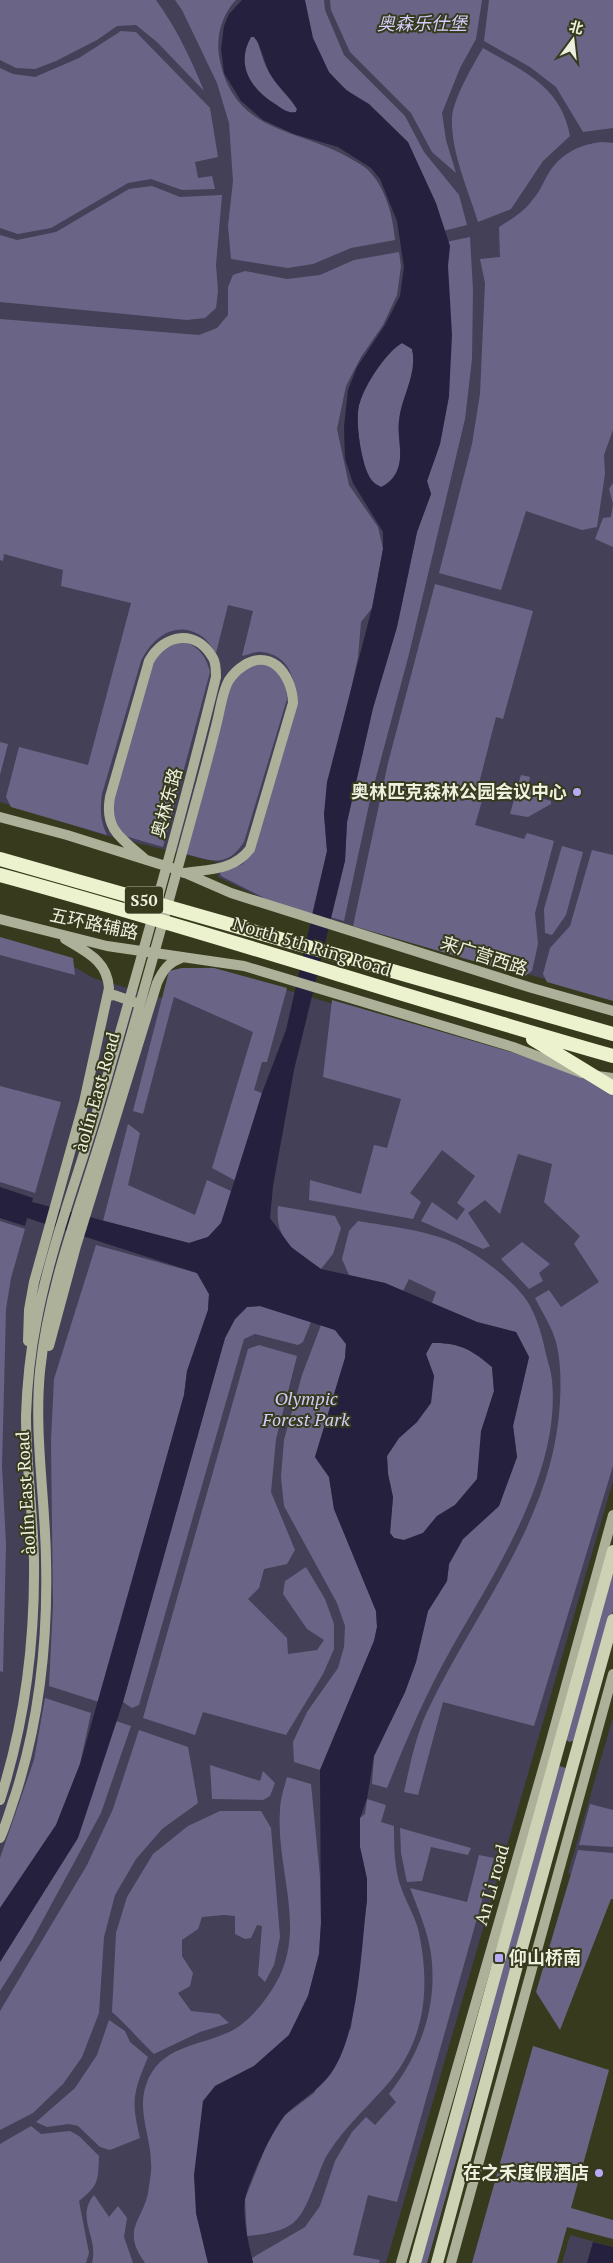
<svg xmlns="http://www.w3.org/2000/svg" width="613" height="2263" font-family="'PT Serif','Noto Sans SC',serif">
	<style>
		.green { fill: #444057 }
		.forest { fill: #6a6587 }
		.water { fill: #25203d; fill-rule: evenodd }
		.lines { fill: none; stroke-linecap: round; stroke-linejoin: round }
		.secondary { stroke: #aeb19a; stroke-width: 10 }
		.primary { stroke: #ced2b5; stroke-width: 12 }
		.highway { stroke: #ecf1ce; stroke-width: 14 }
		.poi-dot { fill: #b7abf7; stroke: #373a1d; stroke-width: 2 }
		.labels { text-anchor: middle; stroke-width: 4; stroke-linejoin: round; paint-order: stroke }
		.shield { fill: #373a1d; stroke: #b7b9a5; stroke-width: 1 }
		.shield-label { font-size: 16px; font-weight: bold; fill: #eef0df }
		.park-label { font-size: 18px; font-style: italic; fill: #d3cdfd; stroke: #373a1d }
		.poi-label { font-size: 18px; font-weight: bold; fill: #eef0df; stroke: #373a1d; text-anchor: end }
		.street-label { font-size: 18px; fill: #eef0df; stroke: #373a1d }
	</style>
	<rect width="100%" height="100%" fill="#373a1d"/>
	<!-- green -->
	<path class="green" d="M0,0H613V998L272,903L218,877L217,862L104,835L0,802Z
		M0,940L55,955L93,978L162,998L216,969L613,1087V1481L386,2263H0Z
		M613,1717V1886L568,1873Z
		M570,2235L613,2247V2263H562Z"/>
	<!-- forest -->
	<path class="forest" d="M0,0H156C177,29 191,59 204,91L157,42L136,25L117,26L97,40L56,61L35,69L16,68L0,60Z
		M175,0H236C222,14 216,36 219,56C233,136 300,127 353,160C358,163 364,166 368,170C386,188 393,216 395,240L351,248L313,264L288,268L231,259L228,226L233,181L229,123L217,83L182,10Z
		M303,0H324L325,10L344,55L405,116L424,152L459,195L467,225L439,232L369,109L326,72L312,41Z
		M330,0H482L476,39L460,68L442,113L446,140L456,173L432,152L411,113L350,52L331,10Z
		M489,0H613V128L583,132L556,87L530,67L484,41Z
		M121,31L136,32L210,108L218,157L195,162L198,178L212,176L215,189L182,190L151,179L128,183L51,228L18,234L0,228V68L13,74L35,77L79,58Z
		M251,37H254L257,39C261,53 264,65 272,77C279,88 289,96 297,109L296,112C288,114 281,108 275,104C251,89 235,65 251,37Z
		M483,48C523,71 561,86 570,136L543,161L511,209L478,222C468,189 451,153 452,118C453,99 473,65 483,48Z
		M602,142L613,143V430L604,455L605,474L597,527L582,530L526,511L501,590L439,573L472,444L480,394L485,283L480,259L500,257L499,227C512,219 525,211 534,198C541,190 544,180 550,171C562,153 581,144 602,142Z
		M152,186L180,197L222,195L216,265L218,291L216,308L205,318L187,320L0,302V235L17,240L56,232L129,189Z
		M470,237L473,290L472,359L465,419L409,654L370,800L344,921L330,917L345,860L347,822L373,708L397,627L417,532L431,494L427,481L440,444L449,396L446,242Z
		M399,252L401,266L397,295L383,325L361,357L346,386L337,429L349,485L378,527L383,549L372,608L361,622L358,657L324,814L327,851L312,914L272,902L221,876L220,872L243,864L254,847L296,704C296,681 290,655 262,652C256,651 248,655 242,656L253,611L228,605L216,653C212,648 208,641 204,638C177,618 153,637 141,661L102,794C100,809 100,821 107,835L11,807L6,797L19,747L88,765L131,603L61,586L63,570L4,554L3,561L0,560V319L199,335L217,328L228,315V287L233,275L245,271L287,279L320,275L354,260Z
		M402,343L412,349C418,374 401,397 399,421C397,438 404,455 397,471C394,478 388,484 381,487C375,484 371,481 368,474C361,459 354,417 360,402C365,385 386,352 402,343Z
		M613,483V547L595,539L603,518L611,517L613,504L609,489Z
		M435,584L533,611L503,719L496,717L475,799L482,801L475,825L524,839L527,833L554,841L535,913L538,944L532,971L525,976L353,926L388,763Z
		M185,641C200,649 206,656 210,672L163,847L125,836L117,829L111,806L150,667L164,647Z
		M261,663C279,668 287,681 287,699L244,842C227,868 212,861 186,854L231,682L241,671Z
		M0,742L8,744L0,775Z
		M521,775L530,777L528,786L539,789L537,797L551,801V804L528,817L510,814Z
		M562,846L583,852L566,915L552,935L545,933L544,909Z
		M592,850L613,855V1001L547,982L543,974L550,948L570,926Z
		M0,937L73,958L75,975L0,955Z
		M182,968H214L287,988L267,1062H262L254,1090L262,1093L236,1181L212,1168L253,1032L174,997L143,1114L133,1111L169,971Z
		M332,1000L511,1052L589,1078L613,1095V1466L534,1726L443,1702L418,1795L404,1792C410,1765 415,1738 427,1712C475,1610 554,1520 560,1402C561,1383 561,1361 556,1342C552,1327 542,1312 535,1298L549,1290L561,1307L599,1282L574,1244L580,1236L544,1202L552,1164L518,1154L500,1214L485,1200L468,1213L490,1246L483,1249L421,1221L432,1202L457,1220L465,1209L457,1203L475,1176L442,1150L410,1193L421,1202L413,1219L309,1200L310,1180L361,1194L374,1145L387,1148L401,1099L323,1077Z
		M0,1086L61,1102L35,1193L0,1182Z
		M128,1124L140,1133L128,1185L195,1215L207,1180L233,1192L221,1223L208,1237L189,1243L103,1221Z
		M278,1206L335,1216L341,1228L333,1254L321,1269C296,1252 274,1240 278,1206Z
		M0,1221L25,1229L11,1278L6,1309L2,1466L6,1544L3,1672L0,1671Z
		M358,1221C388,1226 431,1231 457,1244C480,1256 516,1282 529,1304C537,1318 542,1335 545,1350C547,1360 551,1370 552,1380C561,1474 494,1573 450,1651C425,1695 406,1741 387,1788L372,1784L374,1756L405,1692L416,1662L428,1611L447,1581L449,1564L463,1539L499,1506L517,1457L513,1426L529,1357L516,1332L477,1322L432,1303L436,1292L409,1279L403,1291L385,1283L349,1275L342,1259L349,1231Z
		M522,1242L550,1264L539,1273L543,1281L529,1289L501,1259Z
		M96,1245L197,1273L209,1294L208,1310L187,1371L184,1395L99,1702L49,1686L53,1606L51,1441L54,1379Z
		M260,1306L311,1322L303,1342L298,1345L255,1334L244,1339L139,1705L132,1708L123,1702L225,1338L235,1319L247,1307Z
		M321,1325L335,1330L346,1344L345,1358L315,1457L329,1477L334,1509L376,1611L377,1627L374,1641L320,1770L294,1762L293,1742L307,1712L338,1668L344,1647L345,1626L337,1603L284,1506L281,1477L284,1440L302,1375Z
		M432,1343C458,1342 473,1350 492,1367L494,1391L488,1410L477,1479L455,1505L437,1516L423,1533L404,1540L394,1538L390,1533L393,1497L388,1474L387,1456L399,1438L417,1422L434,1376L426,1354Z
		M259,1345L297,1356L276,1439L271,1492L295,1550L287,1564L264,1569L259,1588L248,1599L287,1638L288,1654L317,1650L324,1640L307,1629L283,1594L285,1581L306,1567L325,1599L334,1624V1649L323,1674L286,1735L203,1712L195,1735L143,1718L248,1349Z
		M613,1567V1611L577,1740L569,1742L566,1739Z
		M45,1698L91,1713L80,1764L56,1825L0,1908V1858L34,1760Z
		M116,1721L131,1726L101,1813L32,1940L0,1991V1962L77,1838Z
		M139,1730L188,1747L198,1803L162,1829L136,1859L115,1895L104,1937L99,2013L82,2057L63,2084L33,2113L0,2130V2011L87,1865L113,1809Z
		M210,1765L260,1781L263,1771L275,1783L270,1796L263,1800L212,1799Z
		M559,1766L566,1768V1773L427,2263H416Z
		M287,1777L311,1784L320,1877L321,1923L319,1954L308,1996L289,2035L254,2066L215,2086L196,2213L208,2263H145C119,2227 146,2220 149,2186C150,2179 152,2171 151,2163C151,2138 137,2111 146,2085C160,2043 203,2047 235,2029C253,2019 276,1988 283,1968C302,1918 276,1863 280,1811C280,1800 284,1788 287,1777Z
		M367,1799L386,1805L381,1822L394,1826C394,1848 394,1870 402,1890C407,1904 416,1918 419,1933C430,1986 426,2036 391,2080C370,2105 346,2125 329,2152C324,2159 321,2168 318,2176C300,2222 298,2231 247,2236L245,2199L268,2141L285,2115L314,2093L351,2028L367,1900V1879L360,1847V1818L365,1814Z
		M590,1804L613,1810V1847L579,1845Z
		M220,1811H261L271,1828L280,1937L274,1965L265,1982L258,1975L262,1926L257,1925L251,1938L245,1939L235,1934V1916L224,1915L202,1917L198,1929L182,1940V1956L193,1973L190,1986L178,1993L191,2011L219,2014L229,2023L200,2032L154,2054C139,2040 127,2025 112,2012L116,1933L127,1897L153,1854L188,1826Z
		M400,1828L471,1848L468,1855L431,1847L422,1881L407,1882L401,1853Z
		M578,1850L613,1853V1899H611L560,2030L536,1992Z
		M479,1855L494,1858L397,2202L368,2195L353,2255L380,2260L379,2263H253L252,2258L305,2227L320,2206L335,2161L352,2132L366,2117L375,2125L396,2102L389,2094C421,2053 438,2006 431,1954C428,1932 418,1909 410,1888L467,1902Z
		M109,2020L125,2031L130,2042L148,2057C133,2093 131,2101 140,2138L110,2150L100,2147L78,2126L69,2124L47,2127L36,2122L75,2088L97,2055Z
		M533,2046L609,2070L571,2208L613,2220V2239L567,2227L557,2263H472Z
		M31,2126L41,2134L70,2131L79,2136L99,2156C98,2181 99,2185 79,2201L89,2253L86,2263H0V2144Z
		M94,2195L109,2217L118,2206L127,2218L124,2237L133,2263H92C99,2237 75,2218 94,2195Z"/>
	<!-- water -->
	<path class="water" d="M242,0H305L313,38L329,72L346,90L369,104L408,142L436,203L450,246L448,266L452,335L449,396L440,444L427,481L431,494L417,532L397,627L373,708L347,822L345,861L294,1070L273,1186L270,1218L291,1247L321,1269L385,1283L477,1322L516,1332L529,1357L513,1426L517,1457L499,1506L463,1539L449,1564L447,1581L428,1611L416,1662L405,1692L374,1756L367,1799L360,1818V1847L367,1879V1900C361,1949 359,2026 335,2067C323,2088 303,2098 286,2114C274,2126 248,2183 245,2199C242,2217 249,2245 253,2263H208L196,2213L194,2175L203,2101L215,2086L254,2066L289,2035L308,1996L319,1954L321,1923L320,1770L374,1641L377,1627L376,1611L334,1509L329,1477L315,1457L345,1358L346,1344L335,1330L260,1306L247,1307L235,1319L225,1338L123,1702L78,1838L0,1962V1908L56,1825L80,1764L184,1395L187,1371L208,1310L209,1294L197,1273L27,1218L25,1226L0,1218V1187L33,1198L32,1202L189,1243L208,1237L221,1223L262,1093L286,1030L327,851L324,814L327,782L372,608L383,549V532L353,483L345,459L344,427L348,390L357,367L385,325L400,296L404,267L397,221L380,179L371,168L338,147L294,134L263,120L241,101L224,73L221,49L224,26L229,14ZM251,37H254C262,46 264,65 272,77C279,88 289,96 297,109L296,112C288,114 281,108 275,104C251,89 235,65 251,37ZM402,343L412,349C418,374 401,397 399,421C397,438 404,455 397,471C394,478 388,484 381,487C375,484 371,481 368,474C361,459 354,417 360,402C365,385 386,352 402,343ZM432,1343C458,1342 473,1350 492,1367L494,1391L481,1431L477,1479L455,1505L437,1516L423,1533L404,1540L394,1538L390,1533L393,1497L388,1474L387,1456L399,1438L417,1422L431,1403L434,1376L426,1354Z
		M593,2242L613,2247V2263H587Z"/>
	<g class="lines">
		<!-- secondary -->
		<path class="secondary" d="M0,817L67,835L172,868
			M185,873L231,893L532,988L613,1011
			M0,919L107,946L244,966L513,1047L582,1073
			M108,996L114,995L134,1002
			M597,1076L613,1078
			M28,1341L29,1310L34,1282L84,1102L109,988C107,960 86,952 65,939
			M49,1346L76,1246L157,983C163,970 168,963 181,958
			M0,1800C25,1722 35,1643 34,1561C33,1512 26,1464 26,1416C27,1385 30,1354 36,1324C49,1252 76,1182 97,1112C139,968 180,823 216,677C216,671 216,663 213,658C196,628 164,634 149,661L110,797C104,830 122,839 145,859
			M0,1838C6,1825 10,1810 15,1796C40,1719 48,1639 46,1559C45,1497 34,1434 40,1371C49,1283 83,1200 108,1115C138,1014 166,911 194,809C202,780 210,751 217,722C220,710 222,695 227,684C229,679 235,672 239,669C269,645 292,673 293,703L250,849C233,871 209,869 184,873
			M401,2263L549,1748L613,1515
			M451,2263L613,1674"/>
		<!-- primary -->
		<path class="primary" d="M415,2263L613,1551
			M437,2263L518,1962L613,1620"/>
		<!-- highway -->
		<path class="highway" d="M0,859L613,1034
			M0,875C206,931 408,998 613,1056
			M533,1039L613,1088"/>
	</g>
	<!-- markers -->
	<g class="poi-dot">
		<circle cx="577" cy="792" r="5"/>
		<rect x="494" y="1953" width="10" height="10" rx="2.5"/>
		<circle cx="599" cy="2173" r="5"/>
	</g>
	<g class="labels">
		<!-- shield labels -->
		<rect class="shield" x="125" y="886.5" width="38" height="27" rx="4"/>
		<g class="shield-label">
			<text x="144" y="906">S50</text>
		</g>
		<!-- park labels -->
		<g class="park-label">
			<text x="422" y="30">奥森乐仕堡</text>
			<text x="306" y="1405">Olympic<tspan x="306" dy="21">Forest Park</tspan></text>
		</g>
		<!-- poi labels -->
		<g class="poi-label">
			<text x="567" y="798">奥林匹克森林公园会议中心</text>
			<text x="509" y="1964" text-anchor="start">仰山桥南</text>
			<text x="589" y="2179">在之禾度假酒店</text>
		</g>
		<!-- street labels -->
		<g class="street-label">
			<text transform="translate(167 803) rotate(-75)" y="6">奥林东路</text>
			<text transform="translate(94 924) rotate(12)" y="6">五环路辅路</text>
			<text transform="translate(312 947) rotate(17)" y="6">North 5th Ring Road</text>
			<text transform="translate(484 956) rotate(18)" y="6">来广营西路</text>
			<text transform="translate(97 1092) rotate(-74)" y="6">àolín East Road</text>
			<text transform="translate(26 1493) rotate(-93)" y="6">àolín East Road</text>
			<text transform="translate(492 1885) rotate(-74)" y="6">An Li road</text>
		</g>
	</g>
	<!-- north arrow -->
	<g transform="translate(573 40) rotate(15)" stroke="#373a1d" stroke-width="4" paint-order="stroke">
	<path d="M0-4L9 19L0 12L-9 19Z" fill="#eef0df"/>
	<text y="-8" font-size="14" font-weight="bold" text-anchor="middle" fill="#eef0df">北</text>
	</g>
</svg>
